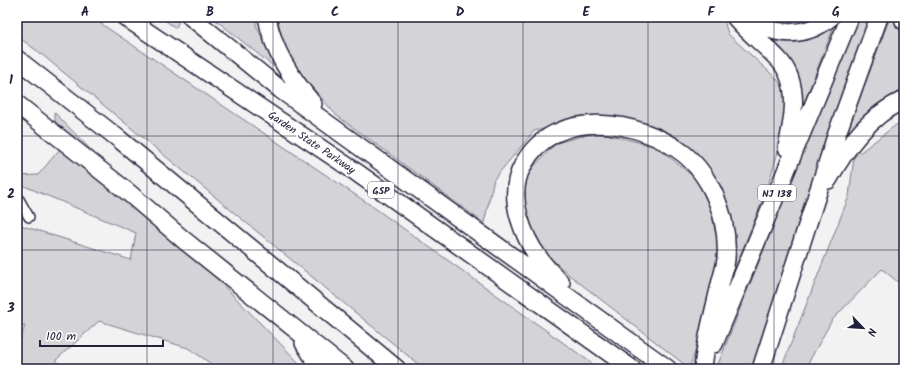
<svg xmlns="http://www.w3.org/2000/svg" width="921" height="386" font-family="Kalam,sans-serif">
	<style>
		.green { fill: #d3d3d8; stroke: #7a7a8a }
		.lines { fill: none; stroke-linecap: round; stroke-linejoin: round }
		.minor-casing { stroke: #22223b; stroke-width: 12 }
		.motorway-casing { stroke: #22223b; stroke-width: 20 }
		.minor { stroke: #fff; stroke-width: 9 }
		.motorway { stroke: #fff; stroke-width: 17 }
		.grid { fill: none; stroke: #22223b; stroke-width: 1; stroke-opacity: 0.55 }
		.labels { text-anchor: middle; stroke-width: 4; stroke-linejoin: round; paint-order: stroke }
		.shield { fill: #fff; stroke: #646476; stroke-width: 1 }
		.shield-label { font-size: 10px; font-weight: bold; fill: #22223b }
		.street-label { font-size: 11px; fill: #22223b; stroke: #fff }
		.neatline { fill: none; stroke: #22223b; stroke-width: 1.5 }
		.grid-label { font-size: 13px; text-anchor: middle; font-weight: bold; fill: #22223b }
	</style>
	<rect width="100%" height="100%" fill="#f2f2f3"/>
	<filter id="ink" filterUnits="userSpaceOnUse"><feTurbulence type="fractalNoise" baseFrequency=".025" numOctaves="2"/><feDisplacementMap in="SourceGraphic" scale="8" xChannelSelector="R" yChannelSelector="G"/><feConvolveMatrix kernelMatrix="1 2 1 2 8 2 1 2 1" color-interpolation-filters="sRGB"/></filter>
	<g filter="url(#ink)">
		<!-- green -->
		<path class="green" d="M17,17H91L369,204L600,369H424L40,53L17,36Z
			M160,17H176L179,20L176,28Z
			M212,17H257L256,25L278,70Z
			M277,17H723L728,34L777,79L793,102L766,192L731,278L732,227L724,194L695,153L677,138L634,121L606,116L534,131L494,179L484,223L336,115L287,58Z
			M761,17H822L791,28Z
			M857,17H875L755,369H716Z
			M890,17H898L899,29L904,38V95L892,101L847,132Z
			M835,24L800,113L798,97L754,29Z
			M54,112L305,369H219L188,348L99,321L56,360L65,369H17V352L25,325H17V224L131,260L136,233L17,183V176L38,175L60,149Z
			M904,121V287L882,269L832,320L805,369H781L849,196L854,157L896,125Z
			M598,132L657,147L706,187L720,254L712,307L689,368L568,274L539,247L525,207L526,175L556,143Z"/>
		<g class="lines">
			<defs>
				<path id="minor" d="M17,196L29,217"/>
				<path id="motorway" d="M125,17L356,172L632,369
					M191,17L281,90L668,369
					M267,17C273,51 291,78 313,104
					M735,17C748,33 765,45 779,60C801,84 793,120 787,148
					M751,17C774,39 807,37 831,17
					M903,17L904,21
					M17,59L119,139L397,369
					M17,104L129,193L185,241L345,369
					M828,180C846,148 869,115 904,100
					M561,283C553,275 545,267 539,258C530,246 523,231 519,217C514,199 514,181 523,165C554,106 640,119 684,154C704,170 717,195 723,220C726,233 727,246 726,259C725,269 721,279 719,289C713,316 705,342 703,369
					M304,343L321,369
					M714,344L850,17
					M761,369L835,139L879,17"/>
			</defs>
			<!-- minor casing -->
			<use href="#minor" class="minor-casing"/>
			<!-- motorway casing -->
			<use href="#motorway" class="motorway-casing"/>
			<!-- minor -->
			<use href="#minor" class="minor"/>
			<!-- motorway -->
			<use href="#motorway" class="motorway"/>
		</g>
	</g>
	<!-- grid -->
	<path class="grid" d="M147,17V369M273,17V369M398,17V369M523,17V369M648,17V369M774,17V369M17,136H904M17,250H904"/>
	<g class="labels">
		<!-- shield labels -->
		<g class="shield">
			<rect x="368" y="182" width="26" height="16" rx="3"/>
			<rect x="758" y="185" width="38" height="16" rx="3"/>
		</g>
		<g class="shield-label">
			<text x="381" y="194">GSP</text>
			<text x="777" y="197">NJ 138</text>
		</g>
		<!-- street labels -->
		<g class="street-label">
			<text transform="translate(312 142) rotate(34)" y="4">Garden State Parkway</text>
		</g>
	</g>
	<!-- margin -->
	<rect width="921" height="386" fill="none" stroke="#fff" stroke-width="44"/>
	<!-- north arrow -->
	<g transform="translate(863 328) rotate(115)" stroke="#ffffff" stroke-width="3" paint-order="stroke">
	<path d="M0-3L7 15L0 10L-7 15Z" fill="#22223b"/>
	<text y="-6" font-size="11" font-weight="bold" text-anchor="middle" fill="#22223b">N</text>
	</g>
	<!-- scale -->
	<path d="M40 340v6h123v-6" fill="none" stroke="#22223b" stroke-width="2"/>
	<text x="46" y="340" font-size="12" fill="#22223b" stroke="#ffffff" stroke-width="3" paint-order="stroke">100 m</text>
	<rect x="22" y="22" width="877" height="342" class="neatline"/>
	<g class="grid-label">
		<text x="85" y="16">A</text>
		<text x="210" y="16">B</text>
		<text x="335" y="16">C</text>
		<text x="460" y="16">D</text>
		<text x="586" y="16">E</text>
		<text x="711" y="16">F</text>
		<text x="836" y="16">G</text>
		<text x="11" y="84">1</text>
		<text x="11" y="198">2</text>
		<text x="11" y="312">3</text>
	</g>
</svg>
